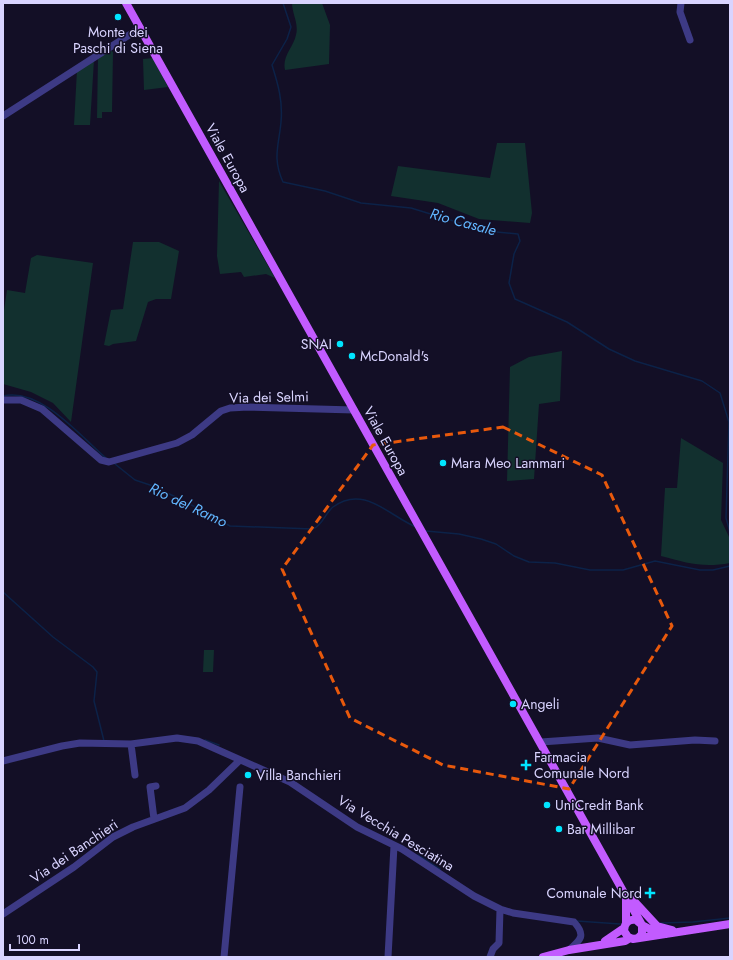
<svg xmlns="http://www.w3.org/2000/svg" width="733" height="960" font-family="Jost,sans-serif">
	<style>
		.green { fill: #12302f }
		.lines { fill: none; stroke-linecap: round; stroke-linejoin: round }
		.stream { stroke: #0c2248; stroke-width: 1.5 }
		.minor { stroke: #3d3a85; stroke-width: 7 }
		.major { stroke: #c25bff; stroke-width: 8 }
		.marked { fill: none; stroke: #e8590c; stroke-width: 3; stroke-dasharray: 8 5; stroke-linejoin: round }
		.poi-dot { fill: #00e5ff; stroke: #130f26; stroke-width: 1.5 }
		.labels { text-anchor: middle; stroke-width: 3; stroke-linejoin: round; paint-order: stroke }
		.poi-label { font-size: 14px; fill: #d9d4ff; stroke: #130f26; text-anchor: start }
		.street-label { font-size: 14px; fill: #d9d4ff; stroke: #130f26 }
		.water-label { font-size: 15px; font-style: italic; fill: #62b6ff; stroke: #130f26 }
	</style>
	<rect width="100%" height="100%" fill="#130f26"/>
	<!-- green -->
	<path class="green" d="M292,3H322L330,25L329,64L285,70C282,56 293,48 296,35C299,23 292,14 292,3Z
		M110,50L113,52L112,112H102V118H97L98,57Z
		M153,58L168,87L144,90L143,59Z
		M94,60L90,125H74L77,70Z
		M497,143H525L532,213L530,223L479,219L438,203L391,196L398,166L490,178Z
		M219,181L275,278L266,274L244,277L241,272L220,274L217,256Z
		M133,242H159L179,251L171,299H156L148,302L136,341L113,344L109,346L104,345L111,310L123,309Z
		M37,255L93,263L71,422L53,403L31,392L3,384V317L7,290L25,293L31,258Z
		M562,351L560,401L539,404L534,479L507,481L510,367L529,357Z
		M681,438L723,463L721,520L730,539V563C703,568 687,563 661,556L665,488H677Z
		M204,650H214L213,672H203Z"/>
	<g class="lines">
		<!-- stream -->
		<path class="stream" d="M283,3L291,27L287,39L272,65C278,84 283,101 281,122C279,145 272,158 283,182L325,191L361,203L411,208L486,231L518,234L520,241L514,254L509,283L515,299L567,322L609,349L635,361L702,381L720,393L729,422L726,518L730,532
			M3,396C41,387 81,437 107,459
			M115,464L135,480L153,486L186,502L230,526L313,529C322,526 326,512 333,507C364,484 389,516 416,527
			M426,531L459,534L481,539L496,544L514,556L529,562L555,563L590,570H623L655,561L700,570H713L730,566
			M3,592L53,637L93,667L97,672L94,701L104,741
			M205,740L219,745
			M418,855L440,869
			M577,921L620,924
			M661,923L693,922L730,918"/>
		<!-- minor -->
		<path class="minor" d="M681,3L680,12L690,40
			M3,116L140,28
			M3,400H21L42,409L101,460L109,462L177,443L192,435L221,411L230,408L248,407L354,410
			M541,742L598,738L630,745L695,740L715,741
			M131,744L135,775
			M3,761L62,746L80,743L131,744L177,738L198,741L290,782L357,827L402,849L474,896L500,909L513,913L574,922C586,935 581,940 569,950
			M154,819L150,787L156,786
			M3,914L74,867L113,837L133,827L185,808L209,790L240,760
			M224,957L240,787
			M388,957L394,846
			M490,957L493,949L499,943L500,909"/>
		<!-- major -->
		<path class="major" d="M126,3L642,925L657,933L666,934
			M626,898V922
			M633,900L657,926L672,930
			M638,938L642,934V925L636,920C629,919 624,923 624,931L628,937L633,939L730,924
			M605,941L624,928
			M543,957L569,950L625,941L630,938"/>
	</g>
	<!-- marked area -->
	<path class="marked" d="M503,427L602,475L672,626L569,789L443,765L350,718L282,569L373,445Z"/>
	<!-- markers -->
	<g class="poi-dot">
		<circle cx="118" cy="17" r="4"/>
		<circle cx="340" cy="344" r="4"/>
		<circle cx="352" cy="356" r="4"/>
		<circle cx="443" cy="463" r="4"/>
		<circle cx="513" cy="704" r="4"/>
		<path d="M524 759h4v4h4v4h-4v4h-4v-4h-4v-4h4z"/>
		<circle cx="248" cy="775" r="4"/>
		<circle cx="547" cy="805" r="4"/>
		<circle cx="559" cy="829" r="4"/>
		<path d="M648 887h4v4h4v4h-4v4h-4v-4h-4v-4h4z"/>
	</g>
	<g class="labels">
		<!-- poi labels -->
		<g class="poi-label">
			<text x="118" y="37" text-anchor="middle">Monte dei<tspan x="118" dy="16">Paschi di Siena</tspan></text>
			<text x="332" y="349" text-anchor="end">SNAI</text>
			<text x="360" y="361">McDonald's</text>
			<text x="451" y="468">Mara Meo Lammari</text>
			<text x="521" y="709">Angeli</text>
			<text x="534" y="762">Farmacia<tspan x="534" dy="16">Comunale Nord</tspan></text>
			<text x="256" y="780">Villa Banchieri</text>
			<text x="555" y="810">UniCredit Bank</text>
			<text x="567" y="834">Bar Millibar</text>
			<text x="642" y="898" text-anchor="end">Comunale Nord</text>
		</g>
		<!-- street labels -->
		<g class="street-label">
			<text transform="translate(228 158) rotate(61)" y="5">Viale Europa</text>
			<text transform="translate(269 397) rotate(-1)" y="5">Via dei Selmi</text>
			<text transform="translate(386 441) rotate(61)" y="5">Viale Europa</text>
			<text transform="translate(396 833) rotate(31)" y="5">Via Vecchia Pesciatina</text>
			<text transform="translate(74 851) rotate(-34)" y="5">Via dei Banchieri</text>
		</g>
		<!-- water labels -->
		<g class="water-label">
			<text transform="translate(463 222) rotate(15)" y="5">Rio Casale</text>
			<text transform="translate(188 505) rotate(25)" y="5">Rio del Ramo</text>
		</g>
	</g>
	<!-- border -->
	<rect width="733" height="960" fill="none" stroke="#d9d4ff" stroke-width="8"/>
	<!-- scale -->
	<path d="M10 944v6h69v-6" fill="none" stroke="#d9d4ff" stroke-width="2"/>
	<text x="16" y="944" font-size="12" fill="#d9d4ff" stroke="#130f26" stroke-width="3" paint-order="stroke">100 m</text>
</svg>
